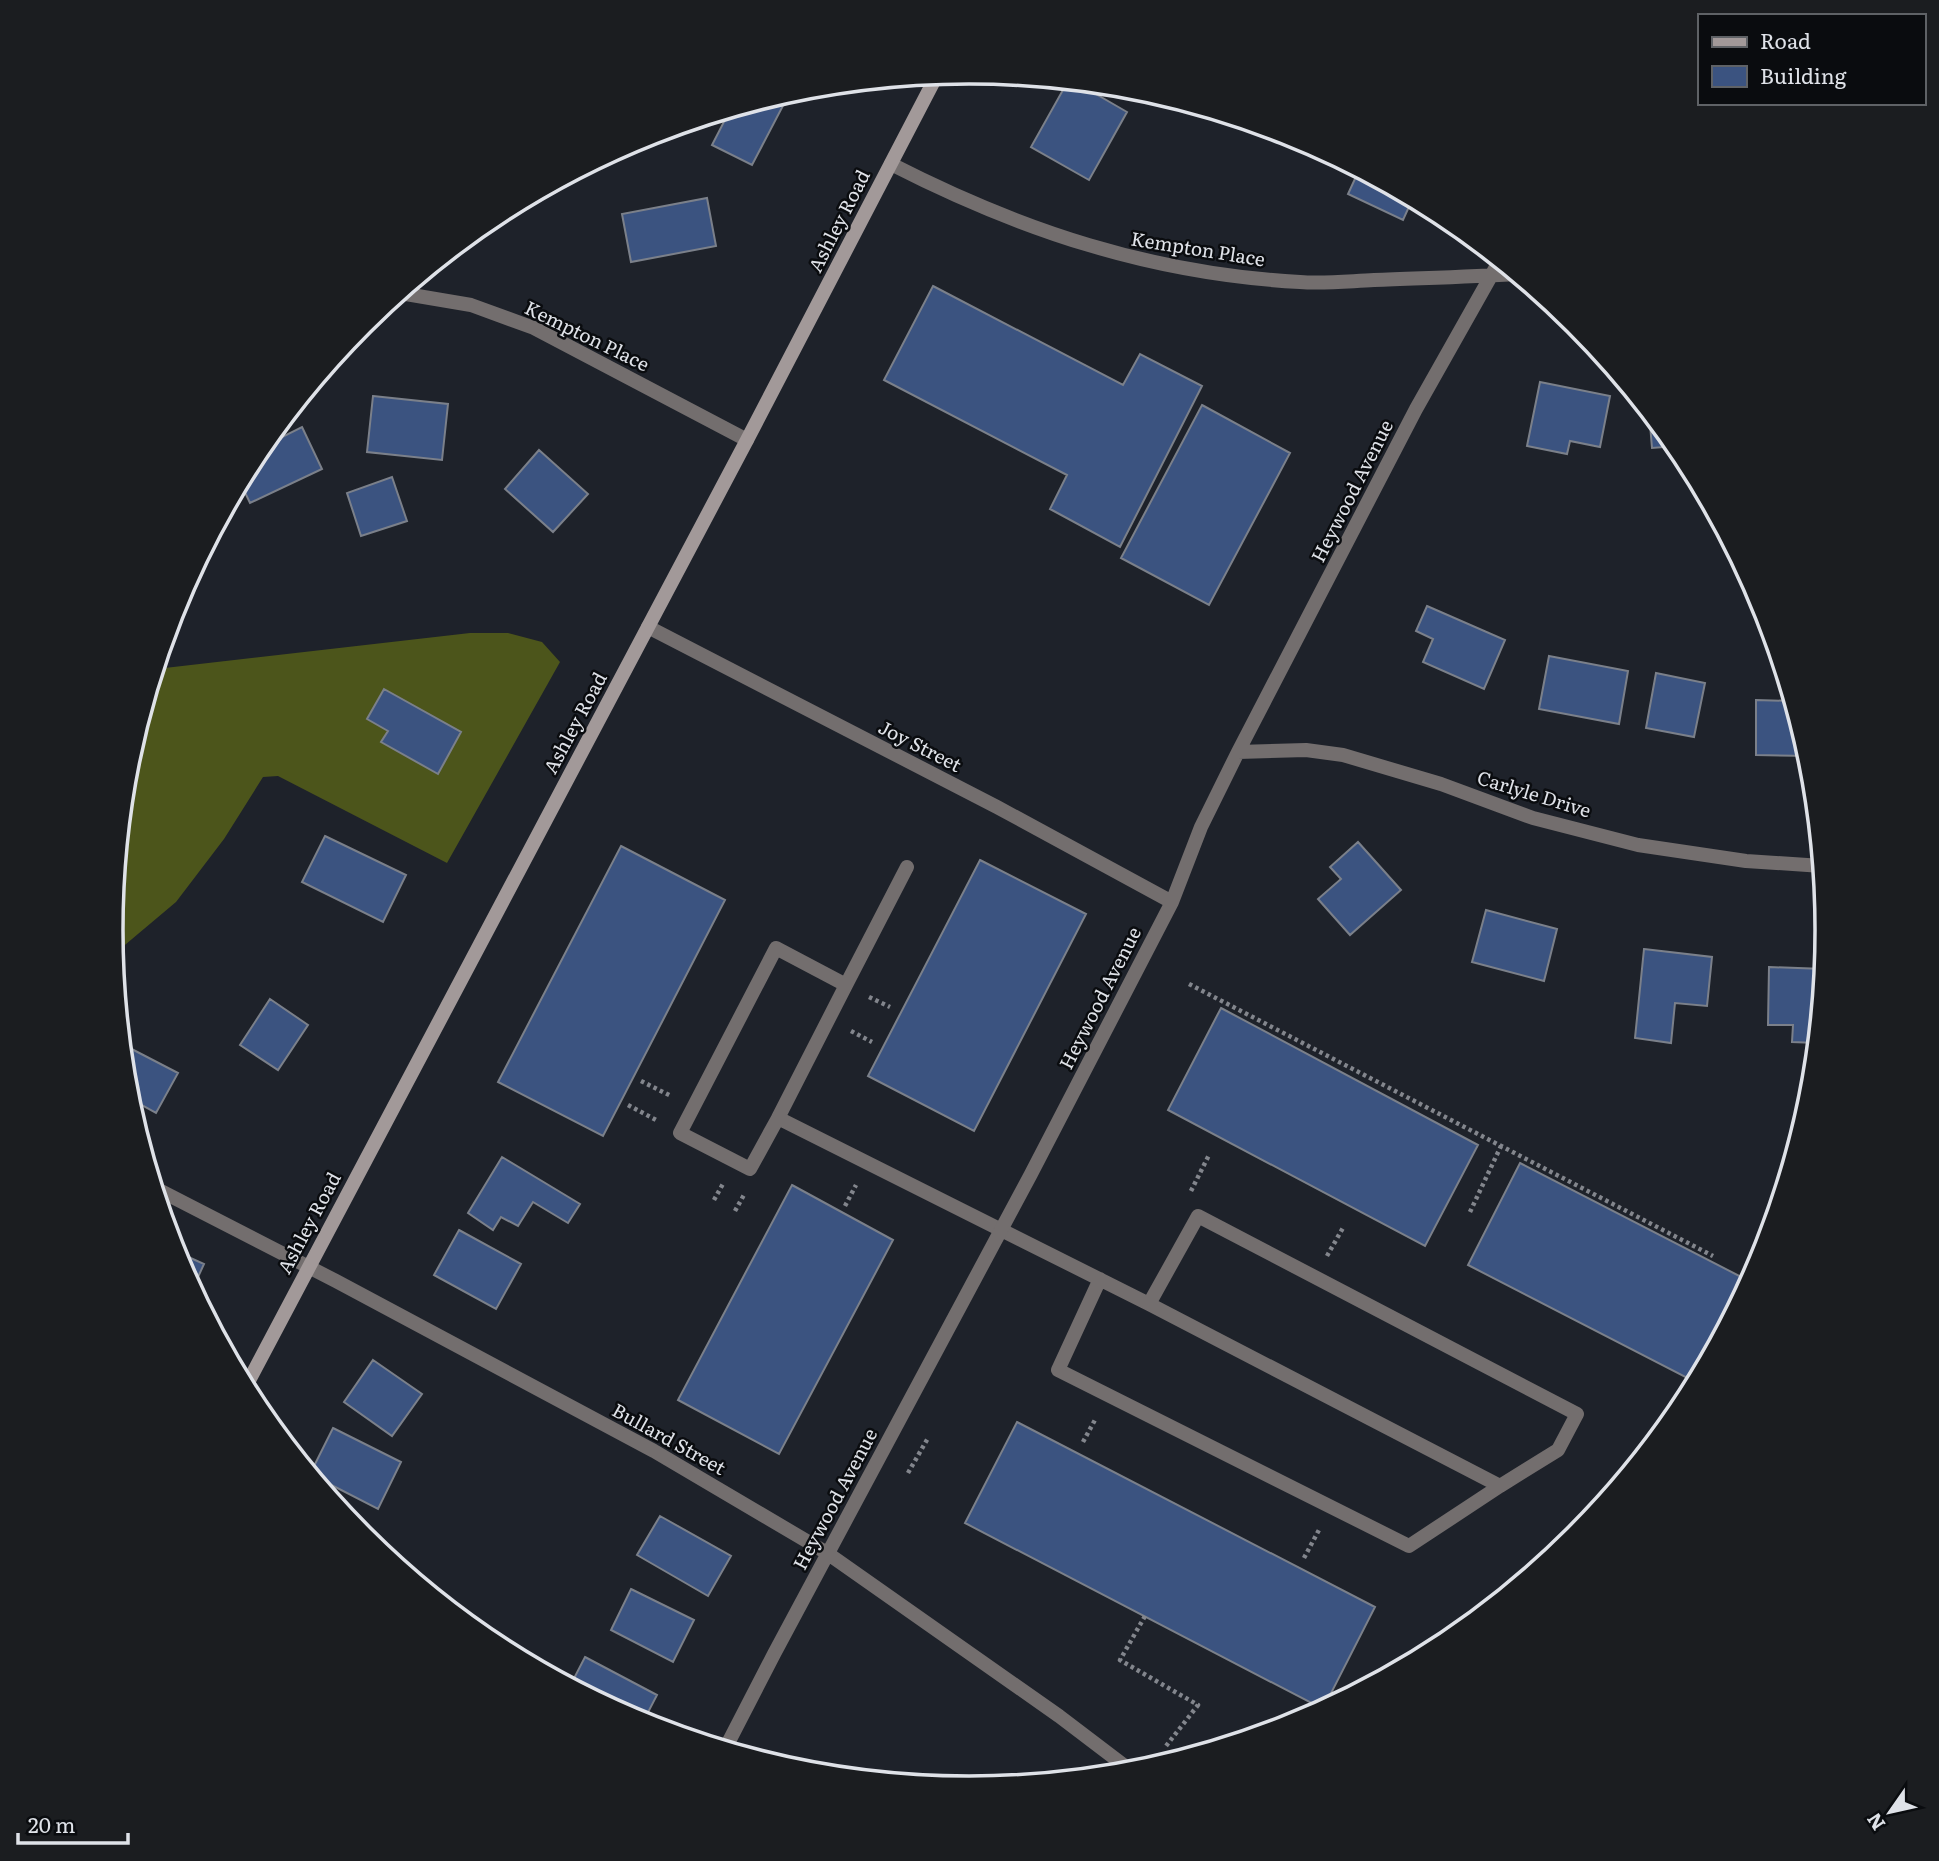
<svg xmlns="http://www.w3.org/2000/svg" width="1939" height="1861" font-family="Literata,serif">
	<style>
		.forest { fill: #4c551b }
		.building { fill: #3b5380; stroke: #7b808a; stroke-width: 2 }
		.lines { fill: none; stroke-linecap: round; stroke-linejoin: round }
		.path { stroke: #83868d; stroke-width: 4.5; stroke-dasharray: 3.5 3.5; stroke-linecap: butt }
		.lane { stroke: #736e6e; stroke-width: 14 }
		.street { stroke: #736e6e; stroke-width: 14 }
		.secondary { stroke: #a29999; stroke-width: 14 }
		.labels { text-anchor: middle; stroke-width: 5; stroke-linejoin: round; paint-order: stroke }
		.street-label { font-size: 19px; fill: #dfe2e8; stroke: #0a0c0f }
		.rim { fill: none; stroke: #dfe2e8; stroke-width: 3.5 }
	</style>
	<rect width="100%" height="100%" fill="#1e222a"/>
	<!-- forest -->
	<path class="forest" d="M470,633H508L542,642L560,662L447,863L278,776L263,777L224,839L176,902L113,955L111,930L127,763L156,669Z"/>
	<!-- building -->
	<path class="building" d="M1068,81L1075,82L1127,112L1089,180L1031,147Z
		M781,95L787,98L752,165L712,145L730,110Z
		M1359,170L1413,198L1403,220L1348,194Z
		M548,187L519,208L516,204Z
		M707,198L716,246L631,262L622,214Z
		M933,286L1123,385L1140,354L1202,386L1120,547L1050,509L1067,475L884,380Z
		M1540,382L1610,396L1600,447L1570,441L1567,454L1527,446Z
		M373,396L448,404L442,460L367,452Z
		M1202,405L1290,453L1209,605L1121,558Z
		M1649,412L1678,446L1652,448Z
		M302,427L322,469L250,503L240,482L256,453L260,448Z
		M539,450L588,494L553,532L505,489Z
		M392,477L407,521L361,536L347,493Z
		M1427,606L1505,640L1484,689L1423,662L1433,639L1416,631Z
		M1549,656L1628,671L1619,724L1539,709Z
		M1656,673L1705,683L1694,737L1646,728Z
		M384,689L461,732L438,774L381,742L388,731L367,719Z
		M1756,700L1793,701L1810,756L1756,755Z
		M325,836L406,875L383,922L302,882Z
		M1358,842L1401,890L1350,935L1318,899L1341,879L1330,867Z
		M621,846L725,900L603,1136L498,1082Z
		M980,860L1086,914L974,1131L868,1076Z
		M1486,910L1557,929L1544,981L1472,962Z
		M1644,949L1712,957L1707,1006L1675,1003L1671,1043L1635,1038Z
		M1769,967L1824,969L1817,1043L1792,1042L1793,1025H1768Z
		M270,999L308,1025L278,1070L240,1045Z
		M1221,1008L1478,1145L1425,1246L1168,1110Z
		M122,1044L178,1073L156,1113L127,1097Z
		M502,1157L580,1204L568,1223L533,1202L518,1226L501,1217L493,1230L468,1213Z
		M1520,1163L1751,1282L1697,1383L1468,1265Z
		M792,1185L893,1240L779,1454L678,1400Z
		M459,1230L521,1264L496,1309L434,1275Z
		M173,1250L204,1264L192,1290L176,1259Z
		M373,1360L422,1394L392,1436L344,1402Z
		M1017,1422L1375,1607L1323,1709L965,1523Z
		M333,1428L401,1462L378,1509L310,1474Z
		M660,1516L731,1556L708,1596L637,1555Z
		M631,1589L694,1620L673,1662L611,1630Z
		M585,1657L657,1695L642,1724L570,1686Z"/>
	<g class="lines">
		<!-- path -->
		<path class="path" d="M1189,984L1713,1256
			M869,997L890,1007
			M851,1031L872,1042
			M641,1081L671,1096
			M628,1105L658,1121
			M1191,1191L1209,1155
			M714,1200L724,1182
			M845,1206L856,1185
			M735,1211L745,1193
			M1470,1212L1501,1146
			M1327,1256L1344,1226
			M1083,1442L1096,1418
			M908,1473L928,1438
			M1304,1558L1320,1528
			M1145,1616L1120,1660L1198,1705L1166,1746"/>
		<!-- lane -->
		<path class="lane" d="M846,985L907,867
			M778,1118L846,985L776,948L680,1133L750,1169L778,1118L1149,1304L1500,1486L1558,1450L1577,1414L1198,1216L1149,1304
			M1100,1279L1058,1370L1409,1546L1500,1486"/>
		<!-- street -->
		<path class="street" d="M891,164C1022,231 1152,274 1300,282C1324,284 1350,281 1374,280C1422,278 1469,277 1517,274
			M400,293L471,305L534,328L747,440
			M648,627L997,807L1172,902
			M1238,752L1306,750L1343,755L1441,784L1533,818L1638,845L1746,861L1822,866
			M155,1188L336,1281L654,1451L827,1553L1059,1716L1134,1773
			M725,1749L774,1654L1031,1174L1172,902L1201,827L1238,752L1416,409L1500,260"/>
		<!-- secondary -->
		<path class="secondary" d="M245,1388L747,440L937,75"/>
	</g>
	<g class="labels">
		<!-- street labels -->
		<g class="street-label">
			<text transform="translate(839 221) rotate(-63)" y="7">Ashley Road</text>
			<text transform="translate(1198 249) rotate(9)" y="7">Kempton Place</text>
			<text transform="translate(587 336) rotate(26)" y="7">Kempton Place</text>
			<text transform="translate(1352 491) rotate(-63)" y="7">Heywood Avenue</text>
			<text transform="translate(575 723) rotate(-62)" y="7">Ashley Road</text>
			<text transform="translate(920 746) rotate(27)" y="7">Joy Street</text>
			<text transform="translate(1534 794) rotate(17)" y="7">Carlyle Drive</text>
			<text transform="translate(1100 998) rotate(-63)" y="7">Heywood Avenue</text>
			<text transform="translate(309 1223) rotate(-62)" y="7">Ashley Road</text>
			<text transform="translate(669 1439) rotate(29)" y="7">Bullard Street</text>
			<text transform="translate(835 1499) rotate(-62)" y="7">Heywood Avenue</text>
		</g>
	</g>
	<!-- crop -->
	<path d="M0 0H1939V1861H0ZM123 930a846 846 0 1 1 1692 0a846 846 0 1 1-1692 0Z" fill="#1b1d20" fill-rule="evenodd"/>
	<path class="rim" d="M123 930a846 846 0 1 1 1692 0a846 846 0 1 1-1692 0Z"/>
	<!-- legend -->
	<rect x="1698" y="14" width="228" height="91" fill="#0a0c0f" stroke="#5f6266" stroke-width="2"/>
	<rect x="1712" y="37" width="35" height="10" fill="#a29999" stroke="#5f6266" stroke-width="2"/>
	<text x="1760" y="49" font-size="21" fill="#dfe2e8">Road</text>
	<rect x="1712" y="66" width="35" height="21" fill="#3b5380" stroke="#5f6266" stroke-width="2"/>
	<text x="1760" y="84" font-size="21" fill="#dfe2e8">Building</text>
	<!-- north arrow -->
	<g transform="translate(1890 1812) rotate(236)" stroke="#0a0c0f" stroke-width="5" paint-order="stroke">
	<path d="M0-5L12 26L0 18L-12 26Z" fill="#dfe2e8"/>
	<text y="-10" font-size="19" font-weight="bold" text-anchor="middle" fill="#dfe2e8">N</text>
	</g>
	<!-- scale -->
	<path d="M18 1833v10h110v-10" fill="none" stroke="#dfe2e8" stroke-width="3.5"/>
	<text x="28" y="1833" font-size="21" fill="#dfe2e8" stroke="#0a0c0f" stroke-width="5" paint-order="stroke">20 m</text>
</svg>
